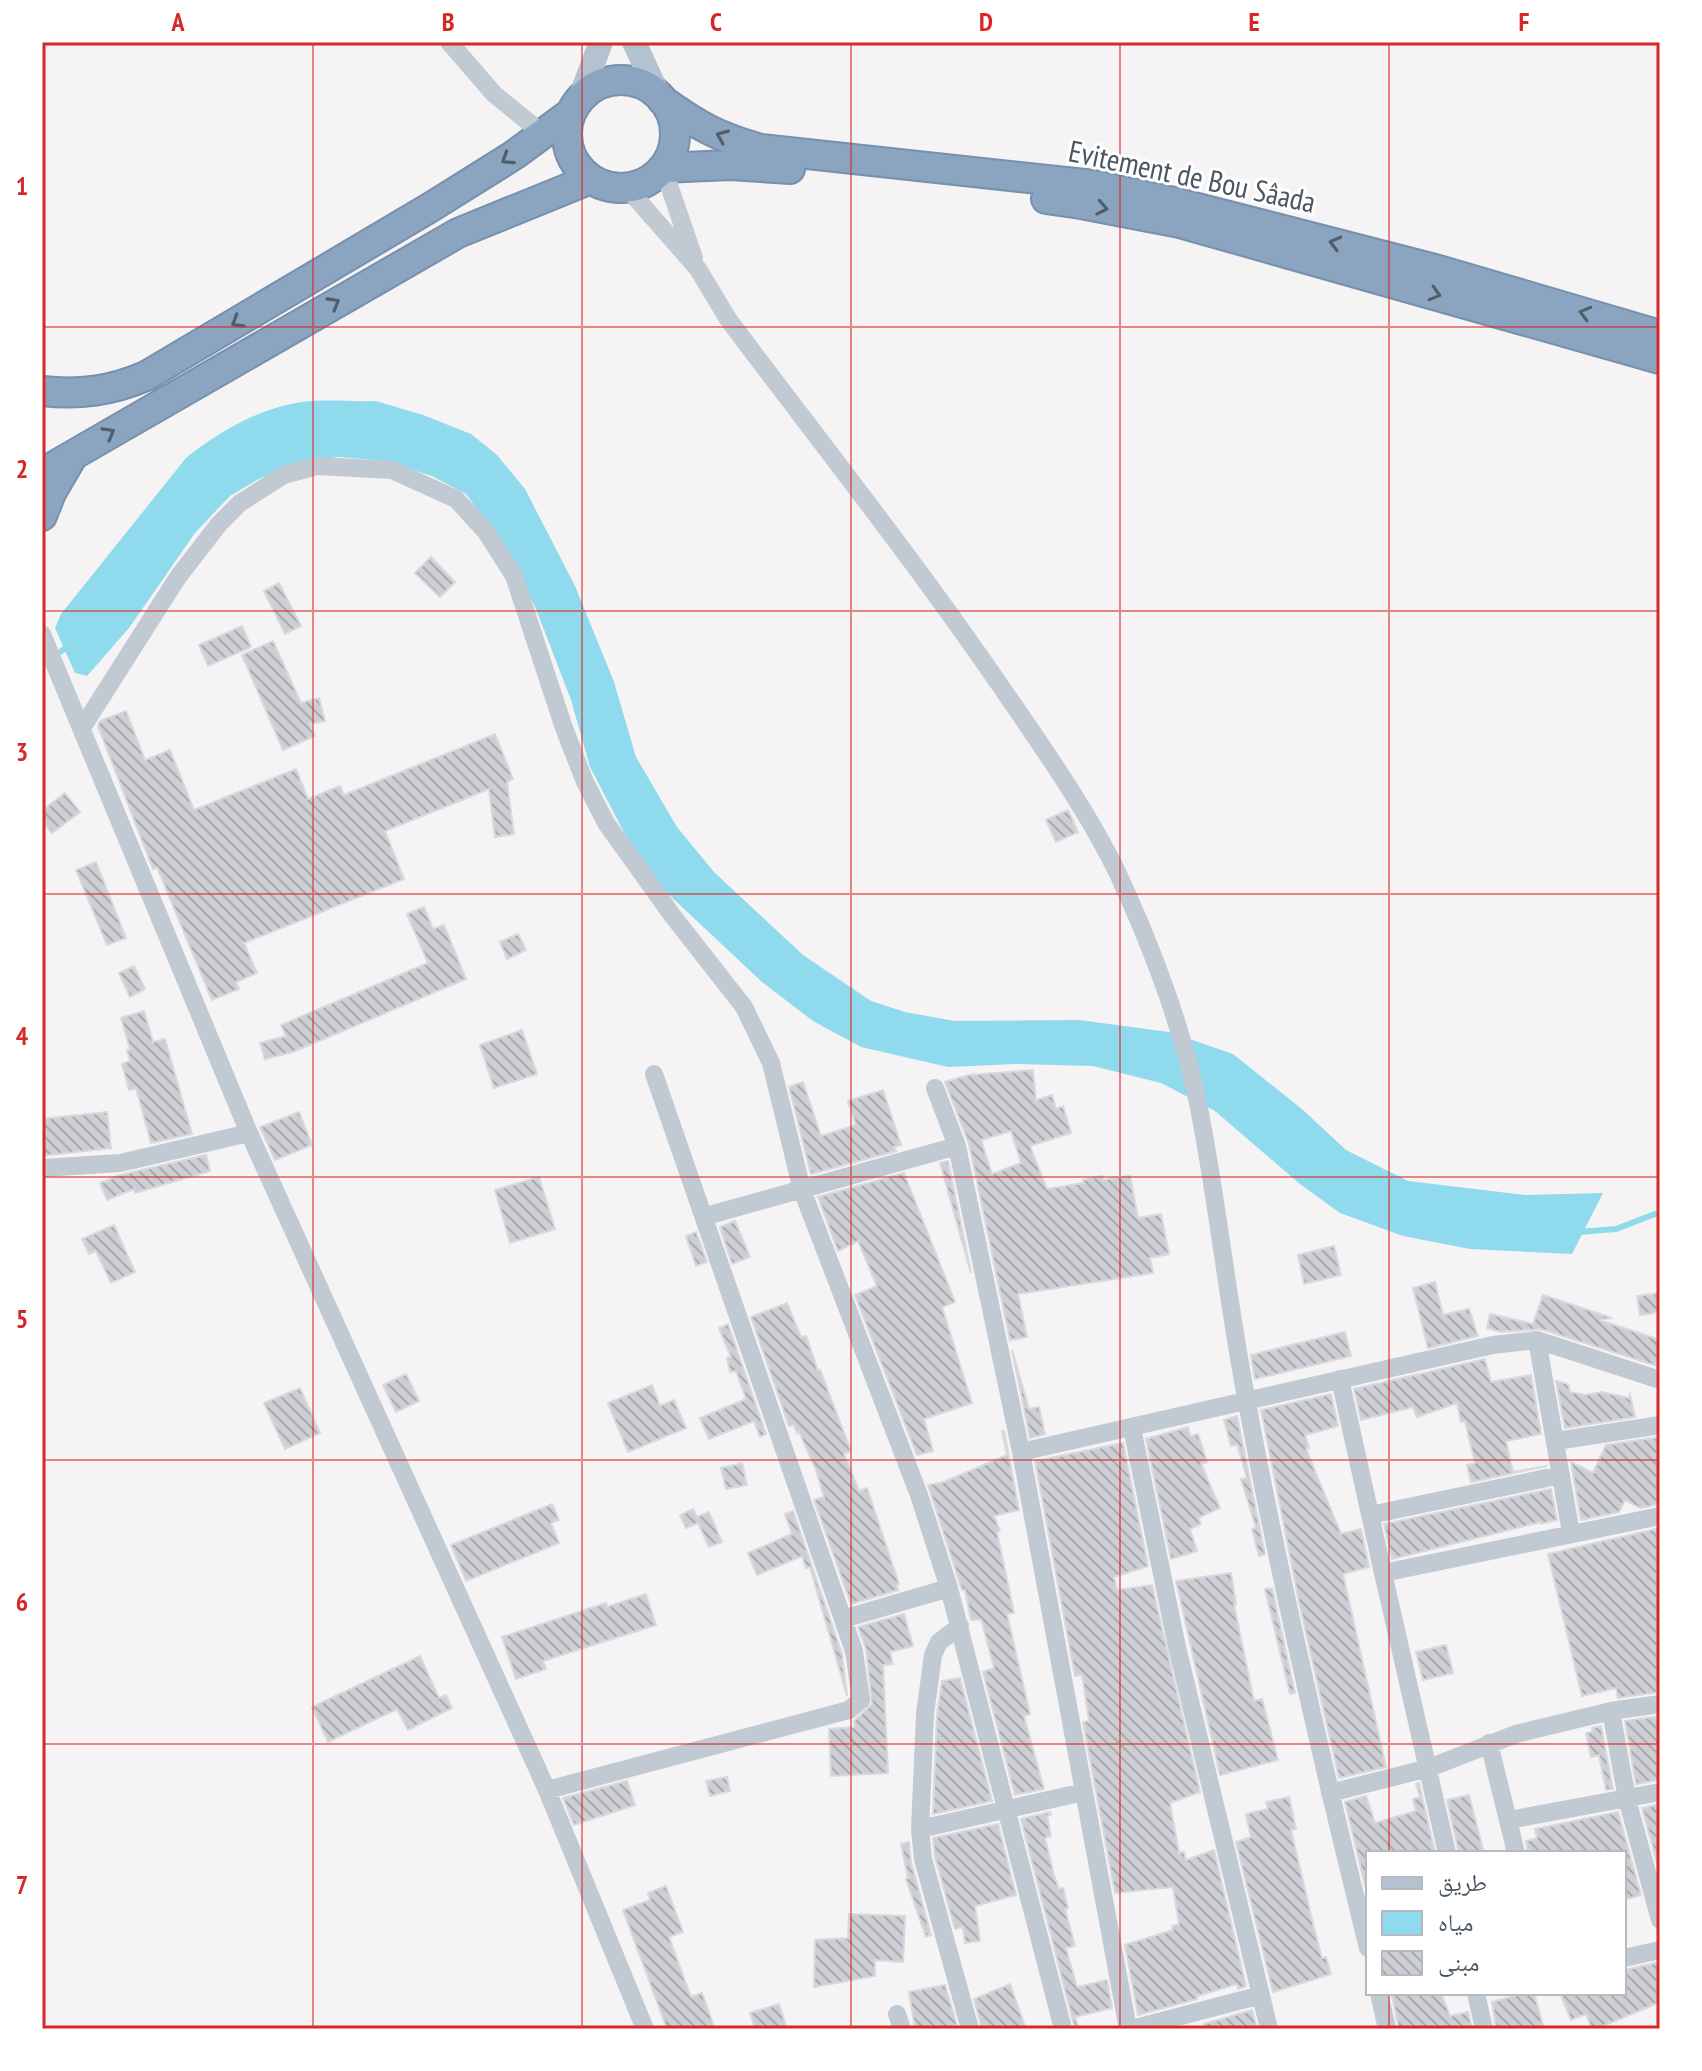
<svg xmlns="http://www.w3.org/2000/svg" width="1702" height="2071" font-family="'PT Sans Narrow','Noto Naskh Arabic',sans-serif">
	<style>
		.water { fill: #90daee }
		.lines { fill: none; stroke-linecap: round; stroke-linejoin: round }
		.stream { stroke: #90daee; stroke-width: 6 }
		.building { fill: url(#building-back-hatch); stroke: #d7d9de; stroke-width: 2; fill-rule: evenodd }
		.highway-casing { stroke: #7690ad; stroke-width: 32 }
		.minor { stroke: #c1cad2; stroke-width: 18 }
		.major { stroke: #b3c2d1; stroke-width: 24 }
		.highway { stroke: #8ba5c1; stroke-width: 28 }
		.oneway { stroke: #505e6b }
		.grid { fill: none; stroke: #d62828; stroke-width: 2; stroke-opacity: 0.55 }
		.labels { text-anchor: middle; stroke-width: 6; stroke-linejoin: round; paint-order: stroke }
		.street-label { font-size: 30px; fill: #4a5661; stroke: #fff }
		.neatline { fill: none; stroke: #d62828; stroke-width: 3 }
		.grid-label { font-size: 26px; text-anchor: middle; font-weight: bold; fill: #d62828 }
	</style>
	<defs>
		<pattern id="building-back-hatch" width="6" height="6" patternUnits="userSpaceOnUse" patternTransform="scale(2)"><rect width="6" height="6" fill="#cdcfd5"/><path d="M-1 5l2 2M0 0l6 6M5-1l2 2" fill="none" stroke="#a8abb0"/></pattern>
	</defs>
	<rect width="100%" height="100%" fill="#f5f3f3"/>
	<!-- water -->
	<path class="water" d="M376,401L423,415L471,434L497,455L525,489L575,586L614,682L636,757L677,827L714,872L803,955L871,1001L905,1012L955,1021L1079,1020L1169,1032L1233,1054L1303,1110L1346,1150L1408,1181L1525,1195L1603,1193L1572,1254L1470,1249L1403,1236L1340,1213L1300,1184L1215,1111L1161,1083L1093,1066L1016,1064L948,1067L861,1047L813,1021L762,982L665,891L628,840L590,767L571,700L536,609L507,551L466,494L432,476L385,461L339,457L294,463L257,480L230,496L195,533L129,628L87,676L75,673L55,628L61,614L186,458C217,433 256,410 296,403C321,398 351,402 376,401Z"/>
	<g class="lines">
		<!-- stream -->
		<path class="stream" d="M42,663L71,645
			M1579,1232L1616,1229L1660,1212"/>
	</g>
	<!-- building -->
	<path class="building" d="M431,557L455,582L440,597L415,573Z
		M279,583L301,626L285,634L264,591Z
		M242,626L251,647L208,666L199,645Z
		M273,641L301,703L319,698L325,721L310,724L315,736L283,750L242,655Z
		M126,711L145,760L170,750L194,810L296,769L308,799L340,786L344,795L495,734L513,779L507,782L514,834L495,837L489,789L385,831L404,879L244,943L257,973L236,982L239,989L212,1000L157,867L153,869L98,726L100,721Z
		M65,793L80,812L52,833L42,820V811Z
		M1068,810L1078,832L1056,842L1046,820Z
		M96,862L126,938L107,945L76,870Z
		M424,907L433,929L444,925L466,979L293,1052L265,1059L260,1043L286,1036L281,1025L428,963L407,914Z
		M518,934L526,950L507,959L500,942Z
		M134,966L145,989L130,997L119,973Z
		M144,1011L153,1042L165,1039L192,1134L151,1143L136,1088L129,1090L122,1064L130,1061L127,1050L130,1049L121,1018Z
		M522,1030L537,1074L494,1088L480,1045Z
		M1033,1070L1036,1100L1052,1095L1056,1109L1063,1106L1071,1133L1030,1146L1047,1189L1084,1183L1083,1180L1102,1176L1103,1180L1130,1176L1138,1218L1161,1214L1169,1254L1150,1258L1153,1273L1018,1294L1027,1337L1010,1340L969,1144L945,1082L969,1075ZM1011,1131L1021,1163L992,1174L981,1140Z
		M803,1082L821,1136L856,1125L848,1101L883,1090L901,1145L894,1147L896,1151L811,1174L789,1087Z
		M107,1112L111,1148L42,1156V1119Z
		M299,1112L312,1145L275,1160L260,1127Z
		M206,1155L210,1171L135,1193L134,1189L107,1200L100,1183L120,1175Z
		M948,1161L971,1273L940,1163Z
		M904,1173L955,1302L942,1307L972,1403L924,1419L933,1451L917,1455L855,1295L877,1286L858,1241L838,1251L818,1197Z
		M539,1177L555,1229L510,1243L495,1190Z
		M735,1221L750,1257L732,1264L720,1227Z
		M114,1225L135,1272L111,1283L96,1251L89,1254L82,1239Z
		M696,1232L707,1262L696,1266L686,1236Z
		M1334,1246L1341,1275L1304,1284L1298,1255Z
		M1435,1282L1443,1315L1469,1309L1478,1336L1428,1348L1413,1288Z
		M1660,1293V1312L1640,1315L1637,1296Z
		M1543,1295L1612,1318L1600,1320L1660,1340V1367L1541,1329L1501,1332L1487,1328L1490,1314L1533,1324Z
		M787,1303L801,1337L806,1336L818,1371L820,1370L851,1451L844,1454L859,1491L867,1488L899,1584L896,1585L898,1590L851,1604L814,1500L824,1497L816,1470L799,1432L797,1433L794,1425L789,1426L751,1317Z
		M728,1324L766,1434L760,1437L754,1421L709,1439L700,1418L746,1399L736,1371L730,1372L727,1358L731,1357L719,1328Z
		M1345,1332L1351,1356L1255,1379L1251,1355Z
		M1012,1350L1029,1409L1039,1407L1045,1434L1030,1438Z
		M1485,1359L1491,1382L1531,1375L1541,1434L1506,1441L1513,1472L1547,1466L1471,1482L1467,1465L1475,1463L1465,1421L1461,1422L1457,1403L1417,1417L1413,1407L1361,1420L1354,1389Z
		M406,1374L419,1401L396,1412L383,1385Z
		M1556,1381L1568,1384L1570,1392L1585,1395L1602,1392L1629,1398L1630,1395L1635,1417L1565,1428Z
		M652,1385L660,1406L674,1400L686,1428L628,1452L608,1403Z
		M300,1388L320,1433L285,1449L264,1403Z
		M1331,1394L1338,1426L1305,1435L1309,1448L1306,1449L1341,1534L1361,1529L1369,1567L1343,1574L1386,1767L1339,1778L1299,1602L1261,1410Z
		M1237,1416L1265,1554L1259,1556L1252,1529L1256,1528L1241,1479L1247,1478L1237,1444L1231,1446L1224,1420Z
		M1188,1427L1190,1436L1198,1434L1207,1462L1201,1464L1220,1508L1198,1518L1201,1524L1190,1529L1197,1551L1171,1559L1146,1439Z
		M1002,1431H1004L1019,1510L994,1516L1000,1531L997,1532L1014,1613L1007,1614L1030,1714L1024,1716L1044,1789L1015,1795L983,1672L994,1668L981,1619L971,1620L965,1590H962L928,1485L944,1482L1007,1455Z
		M1660,1437V1504L1640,1508L1625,1500L1619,1512L1581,1520L1571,1462L1593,1473L1606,1445Z
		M1123,1443L1148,1566L1114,1577L1117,1590L1152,1585L1200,1792L1170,1803L1179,1853L1184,1852L1186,1860L1214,1850L1246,1986L1238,1989L1237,1984L1197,1996V1999L1138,2015L1125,1945L1173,1930L1172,1926L1179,1924L1173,1887L1115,1893L1083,1722L1089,1721L1082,1675L1075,1676L1035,1461Z
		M742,1463L747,1485L726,1489L721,1468Z
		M1551,1489L1557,1520L1541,1524V1522L1392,1559L1384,1524Z
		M552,1504L559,1520L551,1523L559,1543L466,1581L451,1545Z
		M693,1509L697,1517L709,1512L722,1542L709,1547L698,1523L686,1528L680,1515Z
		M793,1511L842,1654L847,1696L810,1567L806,1568L802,1556L757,1575L748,1553L792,1534L785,1514Z
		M1660,1528V1692L1618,1698L1616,1688L1582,1696L1548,1554Z
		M1231,1573L1236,1604L1234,1605L1254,1701L1262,1699L1278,1760L1220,1775L1176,1581Z
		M1272,1588L1295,1693L1290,1694L1265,1589Z
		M646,1594L656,1625L543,1661L546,1669L516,1679L502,1637L606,1603L607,1607Z
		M904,1614L913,1646L890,1652L893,1664L883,1665L888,1773L831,1776L829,1729L855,1727L854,1721L872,1704L866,1649L858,1627Z
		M1446,1645L1453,1673L1423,1680L1416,1652Z
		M420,1656L439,1698L446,1695L452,1708L408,1730L397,1709L328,1742L312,1707Z
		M960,1678L992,1801L933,1814L937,1715L942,1681Z
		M1660,1716V1780L1636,1784L1625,1721Z
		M1601,1726L1613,1789L1606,1790L1599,1755L1591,1757L1586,1733L1592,1732V1728Z
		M727,1777L730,1791L710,1796L706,1781Z
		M627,1781L635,1805L574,1825L563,1798Z
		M1419,1783L1435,1853H1368V1898L1345,1802L1366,1796L1375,1823L1416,1811L1413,1799L1420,1797L1416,1784Z
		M1469,1795L1484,1853H1459L1447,1800Z
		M1289,1797L1296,1829L1291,1830L1314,1928L1322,1958L1326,1957L1331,1974L1273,1992L1236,1842L1251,1837L1246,1814L1268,1809L1266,1802Z
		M1660,1804V1874L1642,1808Z
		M1050,1812L1051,1815L1047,1816L1051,1836L1045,1838L1054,1875L1059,1889L1063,1888L1068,1908L1065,1909L1075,1946L1066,1948L1077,1987L1107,1980L1112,2008L1075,2017L1079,2029H1075L1021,1819Z
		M1618,1812L1641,1895L1624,1900V1853H1528L1526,1841L1537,1838L1535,1829Z
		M998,1824L1016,1895L975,1906L980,1941L965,1943L963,1927L955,1929L935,1857L933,1838Z
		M909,1842L911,1862L931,1935L926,1937L906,1879L908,1878L901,1844Z
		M666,1886L683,1932L669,1937L691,1997L702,1993L715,2029H667L623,1910L650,1900L648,1893Z
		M849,1914L905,1916L903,1962L875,1960V1976L814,1987L815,1940L848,1938Z
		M1660,1962V2002L1596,2029H1592L1586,2014L1571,2020L1560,1993H1624V1970Z
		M1010,1984L1026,2029H982L974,1999Z
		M945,1985L958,2029H915L909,1992Z
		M1399,1993H1441L1450,2016L1468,2012L1472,2029H1399L1392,1996Z
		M1525,1993H1534L1544,2029H1496L1492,2002Z
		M779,2004L787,2029H755L750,2013Z
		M1252,2010L1257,2029H1205L1204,2024Z"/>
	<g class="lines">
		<defs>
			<path id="highway" d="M567 134a54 54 0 1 1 108 0a54 54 0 1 1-108 0Z
				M662,100C698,126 718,137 761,149L1094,185L1178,203L1435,269L1660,335
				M663,168L730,165L790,169
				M1046,199L1081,204L1180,223L1660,359
				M42,391C80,395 111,391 146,376L431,207L514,155L571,113
				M42,473L458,233L591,179
				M42,516L51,493L72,457"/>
		</defs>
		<!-- highway casing -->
		<use href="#highway" class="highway-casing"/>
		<!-- minor -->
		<path class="minor" d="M449,42L494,94L542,133
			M663,168L694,258
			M627,188L698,269L728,319C821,443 918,565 1006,694C1044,749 1090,815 1119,876C1154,952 1184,1031 1200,1113C1218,1207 1228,1303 1246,1397C1280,1582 1323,1766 1368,1948
			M42,634L249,1133L547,1790L645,2029
			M82,728L178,577L219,524L240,503L284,475L317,466L392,470L456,499L486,532L514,576L564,728L585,782L606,823L672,915L744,1007L771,1063L802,1190L919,1495L949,1588L1063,2029
			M935,1088L957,1146L1021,1452L1128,2029
			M42,1168L120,1163L249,1133
			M706,1216L957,1146
			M1537,1340L1571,1533
			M1340,1379L1383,1573
			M1132,1428L1177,1647L1269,2029
			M1556,1441L1660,1425
			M1021,1452L1493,1345L1537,1340L1660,1380
			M1370,1515L1561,1475
			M843,1619L949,1588
			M960,1626L939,1642L933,1655L925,1714L920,1829L923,1859L970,2029
			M1611,1711L1627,1799L1660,1920
			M1489,1743L1516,1853
			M547,1790L849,1710L861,1700L854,1651L654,1074
			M1330,1793L1429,1768L1516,1734L1611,1711L1660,1704
			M1509,1820L1660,1792
			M920,1829L1084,1792
			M1447,1853L1383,1573L1660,1516
			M1624,1958L1660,1950
			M1379,1993L1387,2029
			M1476,1993L1484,2029
			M897,2014L902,2029
			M1132,2029L1261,1995"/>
		<!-- major -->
		<path class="major" d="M634,42L659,96
			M580,98L601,42"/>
		<!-- highway -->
		<use href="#highway" class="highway"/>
	</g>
	<!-- one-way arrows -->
	<defs><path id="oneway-chevron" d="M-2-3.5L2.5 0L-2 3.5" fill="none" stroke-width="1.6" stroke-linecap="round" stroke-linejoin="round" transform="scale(2)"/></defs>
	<g class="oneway">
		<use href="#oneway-chevron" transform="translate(722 136) rotate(-157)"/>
		<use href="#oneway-chevron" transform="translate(507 159) rotate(147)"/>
		<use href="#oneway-chevron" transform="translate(1102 208) rotate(11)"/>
		<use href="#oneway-chevron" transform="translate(1335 243) rotate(-165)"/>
		<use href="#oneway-chevron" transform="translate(1435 294) rotate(16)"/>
		<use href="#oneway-chevron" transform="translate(334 303) rotate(-30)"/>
		<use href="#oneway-chevron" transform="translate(1585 313) rotate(-164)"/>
		<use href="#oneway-chevron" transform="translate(237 322) rotate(149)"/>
		<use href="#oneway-chevron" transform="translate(109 433) rotate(-30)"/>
	</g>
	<!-- grid -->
	<path class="grid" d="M313,42V2029M582,42V2029M851,42V2029M1120,42V2029M1389,42V1853M42,327H1660M42,611H1660M42,894H1660M42,1177H1660M42,1460H1660M42,1744H1660M1389,1993V2029"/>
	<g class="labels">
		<!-- street labels -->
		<g class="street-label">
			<text transform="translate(1192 177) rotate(12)" y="10">Evitement de Bou Sâada</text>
		</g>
	</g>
	<!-- border -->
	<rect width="1702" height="2071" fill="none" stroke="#ffffff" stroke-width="88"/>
	<!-- legend -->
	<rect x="1366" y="1851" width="260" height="144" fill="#ffffff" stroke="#b7bbc0" stroke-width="2"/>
	<rect x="1382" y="1877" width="40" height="12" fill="#b3c2d1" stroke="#b7bbc0" stroke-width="2"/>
	<text x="1438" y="1891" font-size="24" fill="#4a5661">طريق</text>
	<rect x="1382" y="1911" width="40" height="24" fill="#90daee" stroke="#b7bbc0" stroke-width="2"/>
	<text x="1438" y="1931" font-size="24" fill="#4a5661">مياه</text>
	<rect x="1382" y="1951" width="40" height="24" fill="url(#building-back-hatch)" stroke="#b7bbc0" stroke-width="2"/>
	<text x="1438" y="1971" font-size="24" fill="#4a5661">مبنى</text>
	<rect x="44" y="44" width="1614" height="1983" class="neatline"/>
	<g class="grid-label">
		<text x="178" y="31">A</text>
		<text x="448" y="31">B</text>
		<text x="716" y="31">C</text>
		<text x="986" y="31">D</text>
		<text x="1254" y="31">E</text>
		<text x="1524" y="31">F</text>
		<text x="22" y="195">1</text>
		<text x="22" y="478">2</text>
		<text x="22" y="761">3</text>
		<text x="22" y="1045">4</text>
		<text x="22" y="1328">5</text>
		<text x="22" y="1611">6</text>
		<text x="22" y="1894">7</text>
	</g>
</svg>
